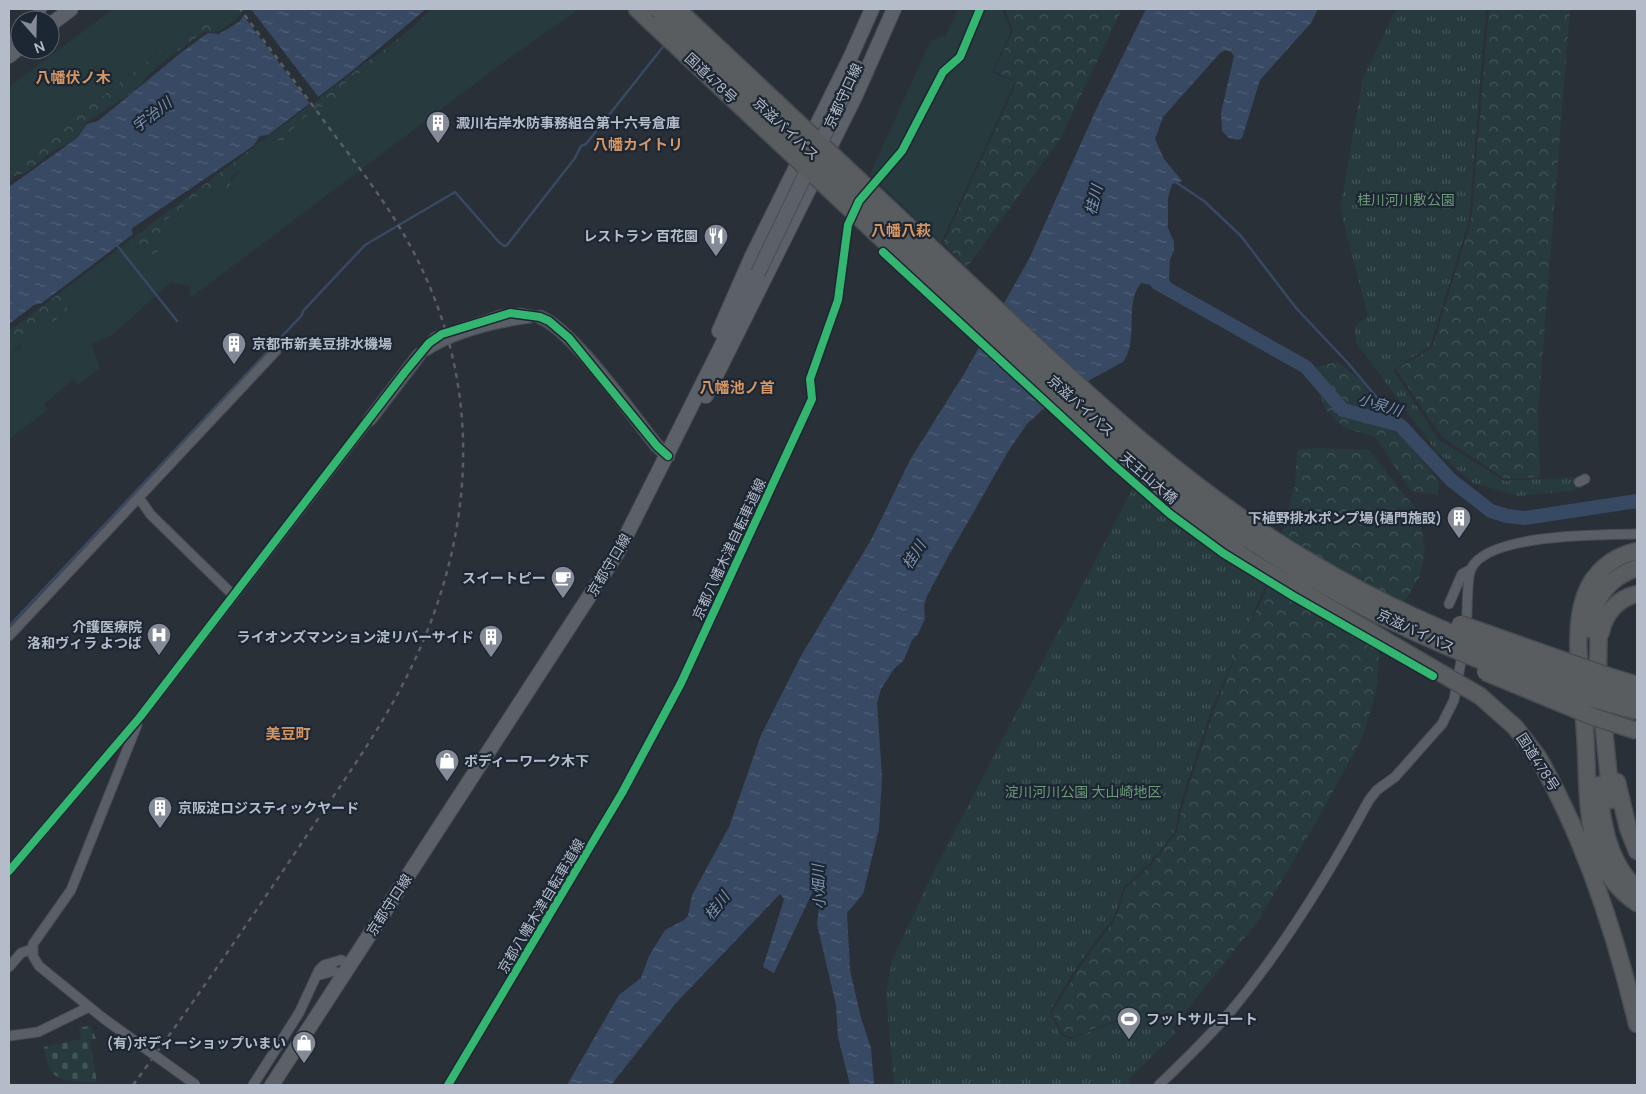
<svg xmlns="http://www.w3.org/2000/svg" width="1646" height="1094" font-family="Manrope,'Noto Sans JP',sans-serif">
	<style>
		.green { fill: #273a3e }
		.forest { fill: url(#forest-crowns) }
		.cemetery { fill: url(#cemetery-stones) }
		.park { fill: url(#park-tufts) }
		.water { fill: url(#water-ripples) }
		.pier { fill: #2a3038 }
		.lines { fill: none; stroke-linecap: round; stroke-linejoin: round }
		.stream { stroke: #384963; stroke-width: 2.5 }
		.river { stroke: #384963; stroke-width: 14 }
		.street-casing { stroke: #484c53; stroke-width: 11 }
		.secondary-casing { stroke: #484c53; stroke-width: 15 }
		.primary-casing { stroke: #484c55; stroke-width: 16 }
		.highway-casing { stroke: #474c53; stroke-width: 19 }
		.street { stroke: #5a5e66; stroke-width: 9 }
		.secondary { stroke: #595d64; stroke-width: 12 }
		.primary { stroke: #5c6168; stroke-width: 14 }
		.highway { stroke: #5a5d60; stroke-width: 16 }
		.rail { stroke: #595d64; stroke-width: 2.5; stroke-dasharray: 5 5; stroke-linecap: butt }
		.street-bridge-casing { stroke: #484c53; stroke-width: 11; stroke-linecap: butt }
		.primary-bridge-casing { stroke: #484c55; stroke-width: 16; stroke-linecap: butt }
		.highway-bridge-casing { stroke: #474c53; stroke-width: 19; stroke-linecap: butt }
		.street-bridge { stroke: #5a5e66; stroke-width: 9 }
		.primary-bridge { stroke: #5c6168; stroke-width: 14 }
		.highway-bridge { stroke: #5a5d60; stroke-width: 16 }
		.cycleway-casing { stroke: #1d2633; stroke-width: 11 }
		.cycleway { stroke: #33b770; stroke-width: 8 }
		.labels { text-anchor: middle; stroke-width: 4.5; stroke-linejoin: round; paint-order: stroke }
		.street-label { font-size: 14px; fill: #b4bcc9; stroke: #1d2633 }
		.poi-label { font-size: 14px; font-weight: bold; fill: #b4bcc9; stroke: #1d2633; text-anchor: end }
		.park-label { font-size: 14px; fill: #6b9a76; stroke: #1d2633 }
		.neighbourhood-label { font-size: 15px; font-weight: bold; fill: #d59563; stroke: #1d2633 }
		.water-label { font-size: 15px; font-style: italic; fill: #7c92b1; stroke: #1d2633 }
	</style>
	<defs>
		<pattern id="forest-crowns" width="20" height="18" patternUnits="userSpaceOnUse" patternTransform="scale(1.25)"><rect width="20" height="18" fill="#273a3e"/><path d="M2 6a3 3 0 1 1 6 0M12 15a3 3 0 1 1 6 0" fill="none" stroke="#445559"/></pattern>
		<pattern id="cemetery-stones" width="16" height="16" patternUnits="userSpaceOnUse" patternTransform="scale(1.25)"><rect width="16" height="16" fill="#273a3e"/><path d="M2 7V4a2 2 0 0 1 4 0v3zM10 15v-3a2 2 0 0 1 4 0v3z" fill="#445559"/></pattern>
		<pattern id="park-tufts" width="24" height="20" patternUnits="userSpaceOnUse" patternTransform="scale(1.25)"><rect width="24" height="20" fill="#273a3e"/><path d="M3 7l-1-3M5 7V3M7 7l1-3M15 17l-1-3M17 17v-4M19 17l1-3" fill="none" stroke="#445559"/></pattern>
		<pattern id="water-ripples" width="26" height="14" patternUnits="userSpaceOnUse" patternTransform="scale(1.25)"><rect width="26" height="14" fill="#384963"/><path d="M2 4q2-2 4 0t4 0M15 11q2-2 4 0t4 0" fill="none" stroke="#526178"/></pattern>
	</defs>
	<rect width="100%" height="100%" fill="#2a3038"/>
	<!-- green -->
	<path class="green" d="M113,9H246L236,19L234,16L223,20L205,22L193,35L166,47L104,95L74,114L53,139L28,152L13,168L9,169V87Z
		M439,9H579L508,59L190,298V286L171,282L112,335L91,344L100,368L78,385L74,379L43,405L48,410L9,439V353L20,348L31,328L69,297L65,289L134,237L138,249L159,225L207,189L218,194C233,174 255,161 272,141L284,140C296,122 316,106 337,102L341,87L434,15Z
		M958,9H1002L1011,31L992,72L1015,82L941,243L870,174L931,40L946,36Z"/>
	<!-- forest -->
	<path class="forest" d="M431,9H439L434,15L341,87L337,102C316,106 296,122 284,140L272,141L258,157L230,178V195L218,194L207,189L159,225L165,237L158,252L147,256L138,249L134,237L411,29Z
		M1005,9H1122L1060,139L967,267L943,243L1017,82L994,71L1013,31Z
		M1489,9H1570L1538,412L1540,477L1505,479L1441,436L1396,369L1432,348L1471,221Z
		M234,16L236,19L217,33L205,31L156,67L133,92L87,122L75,139L50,153L27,172L14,176L9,182V169L13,168L28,152L53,139L74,114L104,95L166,47L193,35L205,22L223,20Z
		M65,289L69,297L66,313L43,328H31C28,341 20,347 9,353V331Z
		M1337,362L1358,378L1439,482L1438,495L1411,491L1375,437L1345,428L1325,409L1316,383V367Z
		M1323,448L1369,450L1419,513L1425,551L1419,578L1380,640L1377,688L1363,736L1319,817L1258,921L1175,1025L1171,1027L1155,1011L1147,1007L1141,1013L1132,1011L1120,1019L1071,1037L1061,1032L1052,1012L1080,967L1116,918L1125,889L1151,865L1177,832L1182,808L1214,710L1245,632L1266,592L1295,485L1297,449Z"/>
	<!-- cemetery -->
	<path class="cemetery" d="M91,1026L96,1039L90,1040L97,1083C62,1079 50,1086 44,1047L81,1039L79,1027Z"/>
	<!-- park -->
	<path class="park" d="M1396,9H1486L1469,220L1430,346L1393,370L1438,439L1504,481L1578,477L1586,485L1570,491L1518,496L1473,483L1436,451L1356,342L1355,326L1368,316L1340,209L1363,78Z
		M1134,486L1167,514L1266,584L1212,708L1179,808L1175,831L1149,864L1124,887L1114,917L1078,965L1050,1011L1060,1034L1070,1039L1120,1020L1132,1013L1140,1014L1147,1008L1155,1011L1176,1033L1128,1080L1132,1085H894L886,993L892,960L934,871Z"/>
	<!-- water -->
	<path class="water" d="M249,9H426L352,71L268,135L260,136L253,146L131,229L133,234L42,303L34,305L9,324V187L77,138L87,124L98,121L182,52L208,33L219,34L239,22Z
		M1146,9H1318L1311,23L1260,80L1242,138L1238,140L1229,138L1222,131L1221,113L1234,56L1231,52L1226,50L1220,53L1163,117L1155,139L1164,159L1182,181L1172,184L1168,198V228L1174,242V250L1170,260L1169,280L1175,289L1170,296L1151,285L1141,283C1123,306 1140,338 1123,362L1053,400L1027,424L1009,450L949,555L927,596L924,606L925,619L918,634L912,640L904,660L894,669L881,689L877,703L882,776L879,829L863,894L847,913L850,970L861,1018L871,1048L874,1085H850L838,1037L836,1005L817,924L824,868L774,973L763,967L784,899L780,894L676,1003L611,1085H567L619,995L641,978L649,956L665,930L684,920L688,916L692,895L729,827L761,735L802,654L871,540L910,460L964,374L1029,259L1095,112Z"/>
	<!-- pier -->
	<path class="pier" d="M246,9H251L320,99L311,105L242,14Z"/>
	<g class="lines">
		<!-- stream -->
		<path class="stream" d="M1174,181L1204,201L1241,236L1296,308L1347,362L1400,425
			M116,244L177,321
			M9,626L302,315L303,311L365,245L455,192L498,241L504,246L507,245L575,158L581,146L586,144L666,43"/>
		<!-- river -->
		<path class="river" d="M1157,283L1306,367L1343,410L1400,425L1451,480L1491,511L1507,516L1525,518L1637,501"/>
		<defs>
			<path id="street" d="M31,20L42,9
				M9,43L20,32
				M426,351C456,332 495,323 530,318
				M419,355L435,337L500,315L520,313L540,317
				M1579,482L1585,479
				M139,498L151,515L234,596
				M1449,604L1462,574L1470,570
				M1466,629C1468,615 1466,580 1471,569C1487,533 1602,535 1637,534
				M9,636L276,351
				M9,871L140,717L370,419
				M9,967L21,953L32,949
				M316,976L334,971L343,977
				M103,1018L39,966L33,956V944L71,890L137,725
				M9,1036L38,1032L89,1007
				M253,1085L299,1013L319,970L324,965L341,960L351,965
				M1159,1085C1184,1061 1209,1037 1231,1011C1285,946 1329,874 1369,800L1377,790L1395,777L1442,724L1454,700L1463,650"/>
			<path id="secondary" d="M540,317C573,330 632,415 657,446L668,456
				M370,419L419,355"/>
			<path id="primary" d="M50,25L71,9
				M9,56L20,47
				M719,331L752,256L851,56L872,9
				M706,396L855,97L894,9
				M272,1085L618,552L758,273"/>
			<path id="highway" d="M637,9L654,25
				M1637,551C1613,556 1593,572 1585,596C1571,634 1583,691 1585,732C1588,771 1585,816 1598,853C1606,874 1619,891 1637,903
				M1599,616L1598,667L1611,800
				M1589,629C1593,599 1609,577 1637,568
				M1601,632C1605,613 1618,598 1637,594
				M1538,757C1585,839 1615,932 1637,1024
				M1617,782L1628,828L1637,851
				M1598,785C1602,823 1608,863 1637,889"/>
		</defs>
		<!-- street casing -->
		<use href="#street" class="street-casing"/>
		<!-- secondary casing -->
		<use href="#secondary" class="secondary-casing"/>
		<!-- primary casing -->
		<use href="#primary" class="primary-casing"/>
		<!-- highway casing -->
		<use href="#highway" class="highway-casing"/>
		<!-- street -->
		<use href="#street" class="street"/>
		<!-- secondary -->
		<use href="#secondary" class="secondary"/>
		<!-- primary -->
		<use href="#primary" class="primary"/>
		<!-- highway -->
		<use href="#highway" class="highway"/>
		<!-- rail -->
		<path class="rail" d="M133,1085C192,1005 248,923 303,841C332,798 362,756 388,711C466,578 491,423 426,278C403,225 368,179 333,133C302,91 271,50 240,9"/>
		<defs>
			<path id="street-bridge" d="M103,1018L196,1085"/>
			<path id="primary-bridge" d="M758,273L857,67"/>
			<path id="highway-bridge" d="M658,9C763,108 869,208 975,307C1053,380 1128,456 1215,517C1342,606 1487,673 1637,711
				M677,9C776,102 875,196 975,289C1084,391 1184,489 1315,565C1414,624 1526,666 1637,697
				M654,25L1076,421L1163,497L1250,561L1480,696L1515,727L1538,757
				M1460,624L1608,676L1637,685
				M1485,672L1594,717L1637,731"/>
		</defs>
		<!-- street-bridge casing -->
		<use href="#street-bridge" class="street-bridge-casing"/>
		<!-- primary-bridge casing -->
		<use href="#primary-bridge" class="primary-bridge-casing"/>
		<!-- highway-bridge casing -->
		<use href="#highway-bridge" class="highway-bridge-casing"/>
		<!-- street-bridge -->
		<use href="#street-bridge" class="street-bridge"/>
		<!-- primary-bridge -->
		<use href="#primary-bridge" class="primary-bridge"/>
		<!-- highway-bridge -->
		<use href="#highway-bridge" class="highway-bridge"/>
		<defs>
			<path id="cycleway" d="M883,252L1115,466L1170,514L1223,553L1293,596L1433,676
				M9,871L140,717L405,372L429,343L442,334L510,313L540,317L549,321L569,338L657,446L668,456
				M448,1085L622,793L681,683L812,399L810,379L838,300L848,225L859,201L902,151L943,72L960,57L980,9"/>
		</defs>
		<!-- cycleway casing -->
		<use href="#cycleway" class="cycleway-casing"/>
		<!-- cycleway -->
		<use href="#cycleway" class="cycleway"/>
	</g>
	<!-- icons -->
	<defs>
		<symbol id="building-pin" viewBox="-11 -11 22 30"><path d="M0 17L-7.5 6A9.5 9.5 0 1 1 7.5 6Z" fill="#848b96" stroke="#1d2633"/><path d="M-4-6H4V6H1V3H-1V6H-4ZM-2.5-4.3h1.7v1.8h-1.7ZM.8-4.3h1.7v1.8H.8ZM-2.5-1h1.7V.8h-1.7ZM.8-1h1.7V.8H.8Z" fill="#fff"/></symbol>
		<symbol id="restaurant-pin" viewBox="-11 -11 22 30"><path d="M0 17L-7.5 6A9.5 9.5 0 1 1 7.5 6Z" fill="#848b96" stroke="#1d2633"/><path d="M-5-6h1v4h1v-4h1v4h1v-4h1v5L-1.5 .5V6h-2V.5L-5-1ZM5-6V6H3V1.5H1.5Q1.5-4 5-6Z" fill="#fff"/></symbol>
		<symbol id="cafe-pin" viewBox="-11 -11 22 30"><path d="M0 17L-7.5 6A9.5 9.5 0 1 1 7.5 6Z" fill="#848b96" stroke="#1d2633"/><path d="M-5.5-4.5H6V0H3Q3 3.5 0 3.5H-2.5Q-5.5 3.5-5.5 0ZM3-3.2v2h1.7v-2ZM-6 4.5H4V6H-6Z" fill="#fff"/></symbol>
		<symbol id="hospital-pin" viewBox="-11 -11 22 30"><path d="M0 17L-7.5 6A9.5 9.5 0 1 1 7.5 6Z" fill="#848b96" stroke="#1d2633"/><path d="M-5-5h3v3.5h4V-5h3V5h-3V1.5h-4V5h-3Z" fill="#fff"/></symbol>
		<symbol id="shop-pin" viewBox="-11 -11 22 30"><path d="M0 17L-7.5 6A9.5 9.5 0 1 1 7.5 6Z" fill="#848b96" stroke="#1d2633"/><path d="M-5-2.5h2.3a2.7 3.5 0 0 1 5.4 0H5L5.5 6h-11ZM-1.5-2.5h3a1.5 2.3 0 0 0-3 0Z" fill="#fff"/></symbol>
		<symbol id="stadium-pin" viewBox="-11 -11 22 30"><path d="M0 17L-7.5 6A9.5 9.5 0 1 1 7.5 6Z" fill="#848b96" stroke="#1d2633"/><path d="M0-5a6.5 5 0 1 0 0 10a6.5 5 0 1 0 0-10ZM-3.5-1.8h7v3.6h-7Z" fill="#fff"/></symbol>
	</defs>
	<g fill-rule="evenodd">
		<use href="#building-pin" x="424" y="109" width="28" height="38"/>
		<use href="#restaurant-pin" x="702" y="222" width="28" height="38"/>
		<use href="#building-pin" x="220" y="330" width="28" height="38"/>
		<use href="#building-pin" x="1445" y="504" width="28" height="38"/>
		<use href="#cafe-pin" x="549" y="564" width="28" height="38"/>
		<use href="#hospital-pin" x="145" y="621" width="28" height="38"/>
		<use href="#building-pin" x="477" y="623" width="28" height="38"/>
		<use href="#shop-pin" x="433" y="747" width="28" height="38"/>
		<use href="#building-pin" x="146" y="794" width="28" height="38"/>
		<use href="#stadium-pin" x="1115" y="1005" width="28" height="38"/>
		<use href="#shop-pin" x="290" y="1029" width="28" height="38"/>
	</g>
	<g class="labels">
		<!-- street labels -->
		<g class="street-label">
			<text transform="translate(711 78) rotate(43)" y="5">国道478号</text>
			<text transform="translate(843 96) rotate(-65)" y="5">京都守口線</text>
			<text transform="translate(786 129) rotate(43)" y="5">京滋バイパス</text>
			<text transform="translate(1081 406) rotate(42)" y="5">京滋バイパス</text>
			<text transform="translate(1149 478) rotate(41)" y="5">天王山大橋</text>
			<text transform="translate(729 549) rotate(-65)" y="5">京都八幡木津自転車道線</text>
			<text transform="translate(609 565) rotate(-59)" y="5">京都守口線</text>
			<text transform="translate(1416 631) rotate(25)" y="5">京滋バイパス</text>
			<text transform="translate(1538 762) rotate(57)" y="5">国道478号</text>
			<text transform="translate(389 905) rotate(-57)" y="5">京都守口線</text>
			<text transform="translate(541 906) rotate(-59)" y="5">京都八幡木津自転車道線</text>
		</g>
		<!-- poi labels -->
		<g class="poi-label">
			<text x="456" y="128" text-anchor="start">澱川右岸水防事務組合第十六号倉庫</text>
			<text x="698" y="241">レストラン 百花園</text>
			<text x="252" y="349" text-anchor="start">京都市新美豆排水機場</text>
			<text x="1442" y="523">下植野排水ポンプ場(樋門施設)</text>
			<text x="546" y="583">スイートピー</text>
			<text x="142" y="632">介護医療院<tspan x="142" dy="16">洛和ヴィラ よつば</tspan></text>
			<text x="474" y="642">ライオンズマンション淀リバーサイド</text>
			<text x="464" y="766" text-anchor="start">ボディーワーク木下</text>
			<text x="178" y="813" text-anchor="start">京阪淀ロジスティックヤード</text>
			<text x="1146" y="1024" text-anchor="start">フットサルコート</text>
			<text x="286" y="1048">(有)ボディーショップいまい</text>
		</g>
		<!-- park labels -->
		<g class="park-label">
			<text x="1406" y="205">桂川河川敷公園</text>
			<text x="1083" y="797">淀川河川公園 大山崎地区</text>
		</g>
		<!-- neighbourhood labels -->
		<g class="neighbourhood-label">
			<text x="73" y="83">八幡伏ノ木</text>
			<text x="638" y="150">八幡カイトリ</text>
			<text x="901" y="236">八幡八萩</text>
			<text x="737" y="393">八幡池ノ首</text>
			<text x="288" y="739">美豆町</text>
		</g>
		<!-- water labels -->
		<g class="water-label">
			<text transform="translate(152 115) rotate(-38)" y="5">宇治川</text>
			<text transform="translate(1094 200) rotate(-76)" y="5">桂川</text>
			<text transform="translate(1380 405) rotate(17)" y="5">小泉川</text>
			<text transform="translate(914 555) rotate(-58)" y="5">桂川</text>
			<text transform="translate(819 887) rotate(-92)" y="5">小畑川</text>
			<text transform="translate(717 906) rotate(-52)" y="5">桂川</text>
		</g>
	</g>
	<!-- border -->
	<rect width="1646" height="1094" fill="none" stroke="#b4bcc9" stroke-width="20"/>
	<!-- north arrow -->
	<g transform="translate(35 35) rotate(160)"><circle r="24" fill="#1d2633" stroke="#59626f"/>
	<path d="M0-4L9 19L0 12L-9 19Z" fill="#848b96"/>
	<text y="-8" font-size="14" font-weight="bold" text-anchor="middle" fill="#b4bcc9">N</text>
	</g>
</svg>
